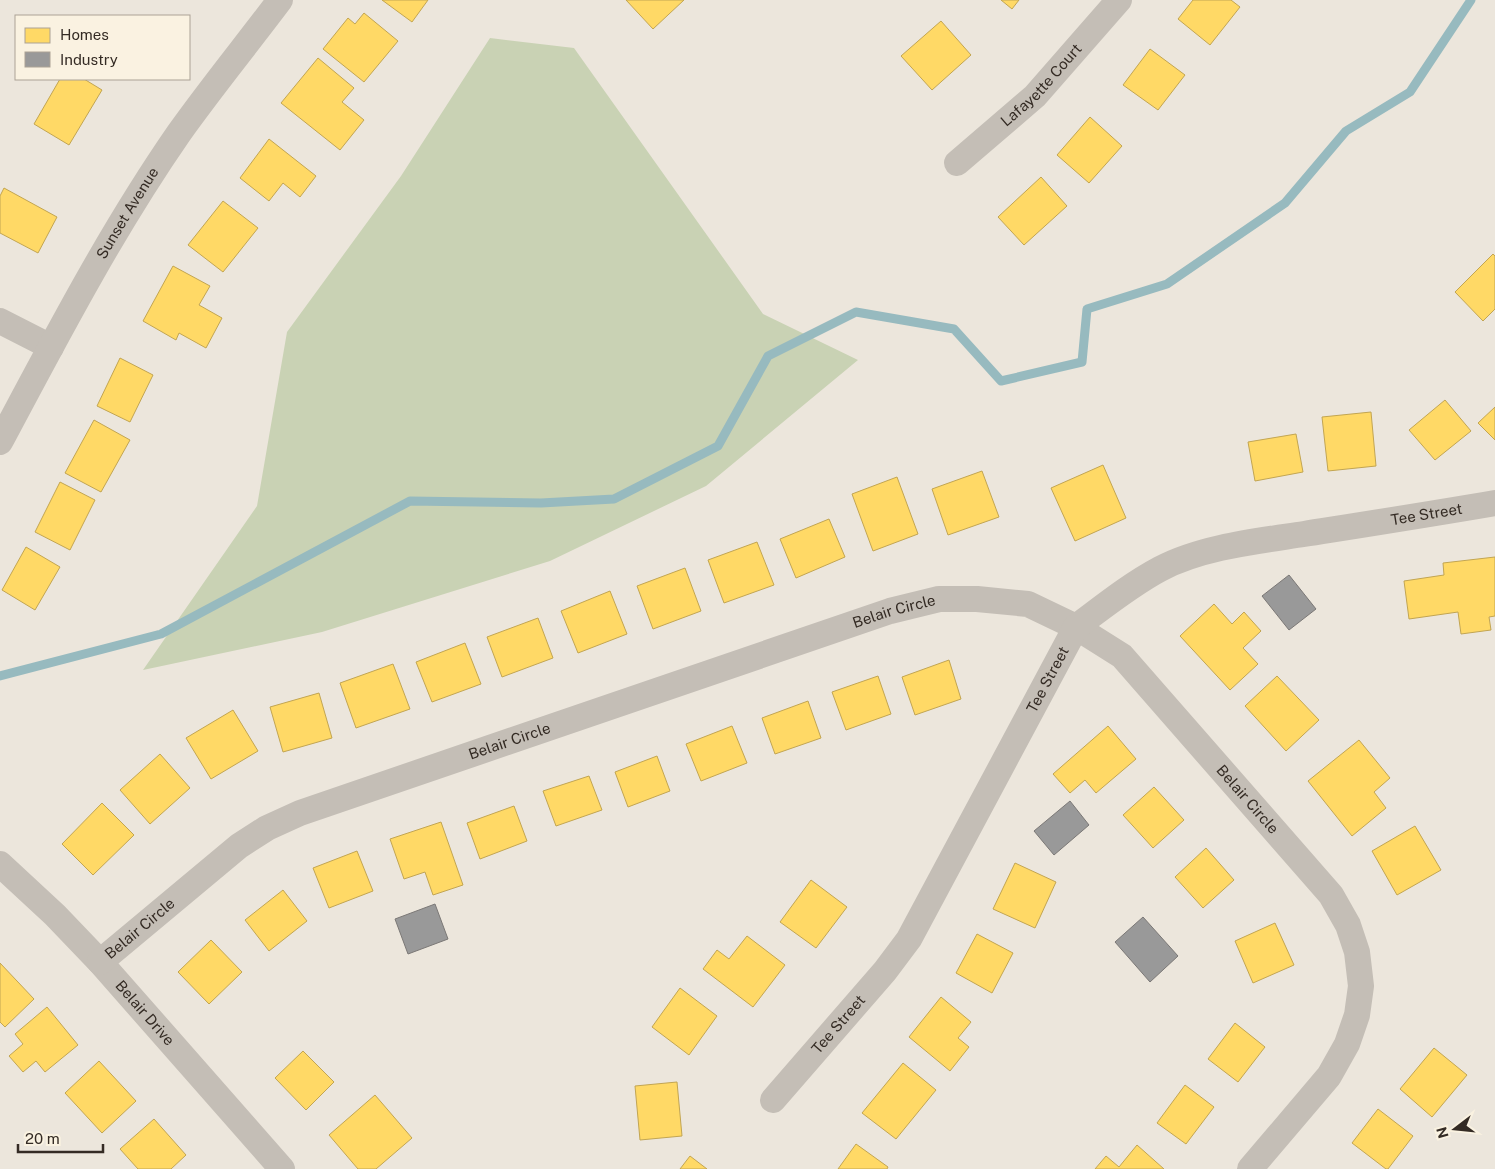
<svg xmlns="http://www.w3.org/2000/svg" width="1495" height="1169" font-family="'Public Sans',sans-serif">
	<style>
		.green { fill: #c9d2b4 }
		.homes { fill: #ffd966; stroke: #c2a552 }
		.industry { fill: #999; stroke: #7b7876 }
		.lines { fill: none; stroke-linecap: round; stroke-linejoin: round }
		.stream { stroke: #97babf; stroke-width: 9 }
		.street { stroke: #c4beb6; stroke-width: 26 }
		.labels { text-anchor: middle; stroke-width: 5; stroke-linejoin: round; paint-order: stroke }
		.street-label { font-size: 15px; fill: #342b24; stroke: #faf2e1 }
	</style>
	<rect width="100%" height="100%" fill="#ece6dc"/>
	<!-- green -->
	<path class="green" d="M490,38L574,48L763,314L858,360L706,486L550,561L322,632L143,670L257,506L287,332L401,176Z"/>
	<!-- homes -->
	<path class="homes" d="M382,0H428L412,22Z
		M626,0H684L653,29Z
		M1001,0H1019L1012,9Z
		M1193,0H1231L1240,7L1210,45L1178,19Z
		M364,13L398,41L364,82L323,49L348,18L355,24Z
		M941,21L971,55L932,90L901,56Z
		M1150,49L1185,75L1158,110L1123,85Z
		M318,58L354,88L342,102L364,120L340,150L281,103Z
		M60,79H84L102,90L69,145L34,124Z
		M1090,117L1122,146L1089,183L1057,155Z
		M269,139L316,176L300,197L283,183L269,201L240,178Z
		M1041,177L1067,206L1024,245L998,217Z
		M4,188L57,217L38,253L0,233V196Z
		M223,201L258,228L223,272L188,245Z
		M1493,254L1495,256V309L1483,321L1455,292Z
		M173,266L210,286L199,305L222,318L206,348L179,333L176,340L143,321Z
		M120,358L153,375L130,422L97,406Z
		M1445,400L1471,431L1435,460L1409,430Z
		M1495,407V440L1478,423Z
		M1371,412L1376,466L1328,471L1322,417Z
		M94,420L130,440L101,492L65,473Z
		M1296,434L1303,472L1255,481L1248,442Z
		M1103,465L1126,518L1075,541L1051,488Z
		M982,471L999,517L948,535L932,489Z
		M897,477L918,534L873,551L852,494Z
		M60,482L95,500L70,550L35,532Z
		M829,519L845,557L796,578L780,539Z
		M757,542L774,585L724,603L708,560Z
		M26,547L60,567L35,610L2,590Z
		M1495,557V616L1489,617L1491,630L1461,634L1458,612L1409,619L1404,581L1444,575L1443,563Z
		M685,568L701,611L653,629L637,586Z
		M610,591L627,634L578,653L561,611Z
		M1214,604L1232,624L1244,612L1261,631L1243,648L1258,664L1230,690L1180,636Z
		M538,618L553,658L502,677L487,637Z
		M465,643L481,684L432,702L416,662Z
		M949,660L961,699L915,715L902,677Z
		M393,664L410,709L356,728L340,683Z
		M878,676L891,714L846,730L832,692Z
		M1277,676L1319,720L1286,751L1245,706Z
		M319,693L332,738L283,752L270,707Z
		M808,701L821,738L775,754L762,718Z
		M233,710L258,751L211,779L186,738Z
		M732,726L747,763L701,781L686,744Z
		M1108,726L1136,759L1096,793L1085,780L1070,793L1053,774Z
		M1359,740L1390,778L1374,792L1386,808L1352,836L1308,781Z
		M160,754L190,788L150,824L120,790Z
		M657,756L670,791L628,807L615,772Z
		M589,776L602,810L556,826L543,791Z
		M1154,787L1184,820L1153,848L1123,815Z
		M102,803L134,835L93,875L62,844Z
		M514,806L527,841L480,859L467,823Z
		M441,822L463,885L433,895L425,872L404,879L390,839Z
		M1415,826L1441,870L1397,895L1372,851Z
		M1206,848L1234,880L1203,908L1175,877Z
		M357,851L373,891L329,908L313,868Z
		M1015,863L1056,882L1035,928L993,909Z
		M811,880L847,907L816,948L780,922Z
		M283,890L307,921L269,951L245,920Z
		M1275,923L1294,965L1253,983L1235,941Z
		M977,934L1013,953L992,993L956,973Z
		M747,936L785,965L753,1007L703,969L717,950L729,959Z
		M211,940L242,972L209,1004L178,972Z
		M0,963L34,999L5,1027L0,1022Z
		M680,988L717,1016L689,1055L652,1027Z
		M941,997L971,1022L958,1038L969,1047L950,1071L909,1037Z
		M47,1007L78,1045L45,1072L36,1061L23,1072L9,1056L23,1044L15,1034Z
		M1235,1023L1265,1047L1238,1082L1208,1059Z
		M1434,1048L1467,1075L1432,1117L1400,1089Z
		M303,1051L334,1082L306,1110L275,1078Z
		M99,1061L136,1101L102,1133L65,1093Z
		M903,1063L936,1090L896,1139L862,1113Z
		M677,1082L682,1136L640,1140L635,1086Z
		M1185,1085L1214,1107L1186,1144L1157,1123Z
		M375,1095L412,1138L376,1169H358L329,1135Z
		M1378,1109L1413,1136L1388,1169H1386L1352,1143Z
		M154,1119L186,1155L171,1169H138L120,1149Z
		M856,1144L888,1167L887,1169H838Z
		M1137,1145L1164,1169H1095L1106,1156L1119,1167Z
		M690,1156L707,1169H680Z"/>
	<!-- industry -->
	<path class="industry" d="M1289,575L1316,609L1289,630L1262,596Z
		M1070,801L1089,825L1054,855L1034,831Z
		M435,904L448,939L408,954L395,919Z
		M1143,917L1178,956L1150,982L1115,942Z"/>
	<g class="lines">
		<!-- stream -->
		<path class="stream" d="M0,676L161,634L410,501L541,503L614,499L718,446L768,356L856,312L954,329L1001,381L1082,362L1087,309L1167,284L1285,203L1346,131L1410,92L1471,0"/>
		<!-- street -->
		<g class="street">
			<path id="s1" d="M957,163L1035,96L1119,0"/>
			<path d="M0,321L51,347"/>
			<path id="s2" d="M0,442C56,337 111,231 179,133C211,88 247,44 280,0"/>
			<path id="s3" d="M0,864L55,915L100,962L282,1169"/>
			<path id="s4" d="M100,962L239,846L267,828L300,813L890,611L939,599H977L1028,604L1076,627L1122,656L1331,895L1348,925L1357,952L1361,986L1357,1015L1347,1044L1329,1076L1250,1169"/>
			<path id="s5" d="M773,1100L885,971L909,939L1076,627C1103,607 1130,585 1160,569C1201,547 1258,541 1304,534C1367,524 1431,514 1495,503"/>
		</g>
	</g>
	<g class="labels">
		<!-- street labels -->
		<g class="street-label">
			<text dy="5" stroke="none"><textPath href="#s1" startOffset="115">Lafayette Court</textPath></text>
			<text dy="5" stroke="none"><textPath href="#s2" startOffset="262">Sunset Avenue</textPath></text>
			<text dy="5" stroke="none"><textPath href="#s5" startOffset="940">Tee Street</textPath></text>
			<text dy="5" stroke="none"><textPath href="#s4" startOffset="878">Belair Circle</textPath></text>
			<text dy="5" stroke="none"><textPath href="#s5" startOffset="505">Tee Street</textPath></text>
			<text dy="5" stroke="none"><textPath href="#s4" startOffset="472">Belair Circle</textPath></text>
			<text dy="5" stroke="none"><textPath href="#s4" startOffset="1312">Belair Circle</textPath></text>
			<text dy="5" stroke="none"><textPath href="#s4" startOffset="52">Belair Circle</textPath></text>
			<text dy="5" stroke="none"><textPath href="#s3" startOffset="208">Belair Drive</textPath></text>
			<text dy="5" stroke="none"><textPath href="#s5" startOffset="100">Tee Street</textPath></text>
		</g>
	</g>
	<!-- legend -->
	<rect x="15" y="15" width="175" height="65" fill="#faf2e1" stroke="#aba295"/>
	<rect x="25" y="28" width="25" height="15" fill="#ffd966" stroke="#aba295"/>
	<text x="60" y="40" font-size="15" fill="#342b24">Homes</text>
	<rect x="25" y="52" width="25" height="15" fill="#999999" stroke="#aba295"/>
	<text x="60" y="65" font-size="15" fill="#342b24">Industry</text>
	<!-- north arrow -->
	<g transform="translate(1455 1129) rotate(254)" stroke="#faf2e1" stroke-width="4" paint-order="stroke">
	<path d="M0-4L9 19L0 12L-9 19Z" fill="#342b24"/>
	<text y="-8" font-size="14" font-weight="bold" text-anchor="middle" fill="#342b24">N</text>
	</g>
	<!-- scale -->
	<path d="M18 1144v8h85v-8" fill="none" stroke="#342b24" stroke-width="2.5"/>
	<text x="25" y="1144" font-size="15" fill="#342b24" stroke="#faf2e1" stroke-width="4" paint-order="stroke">20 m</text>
</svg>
